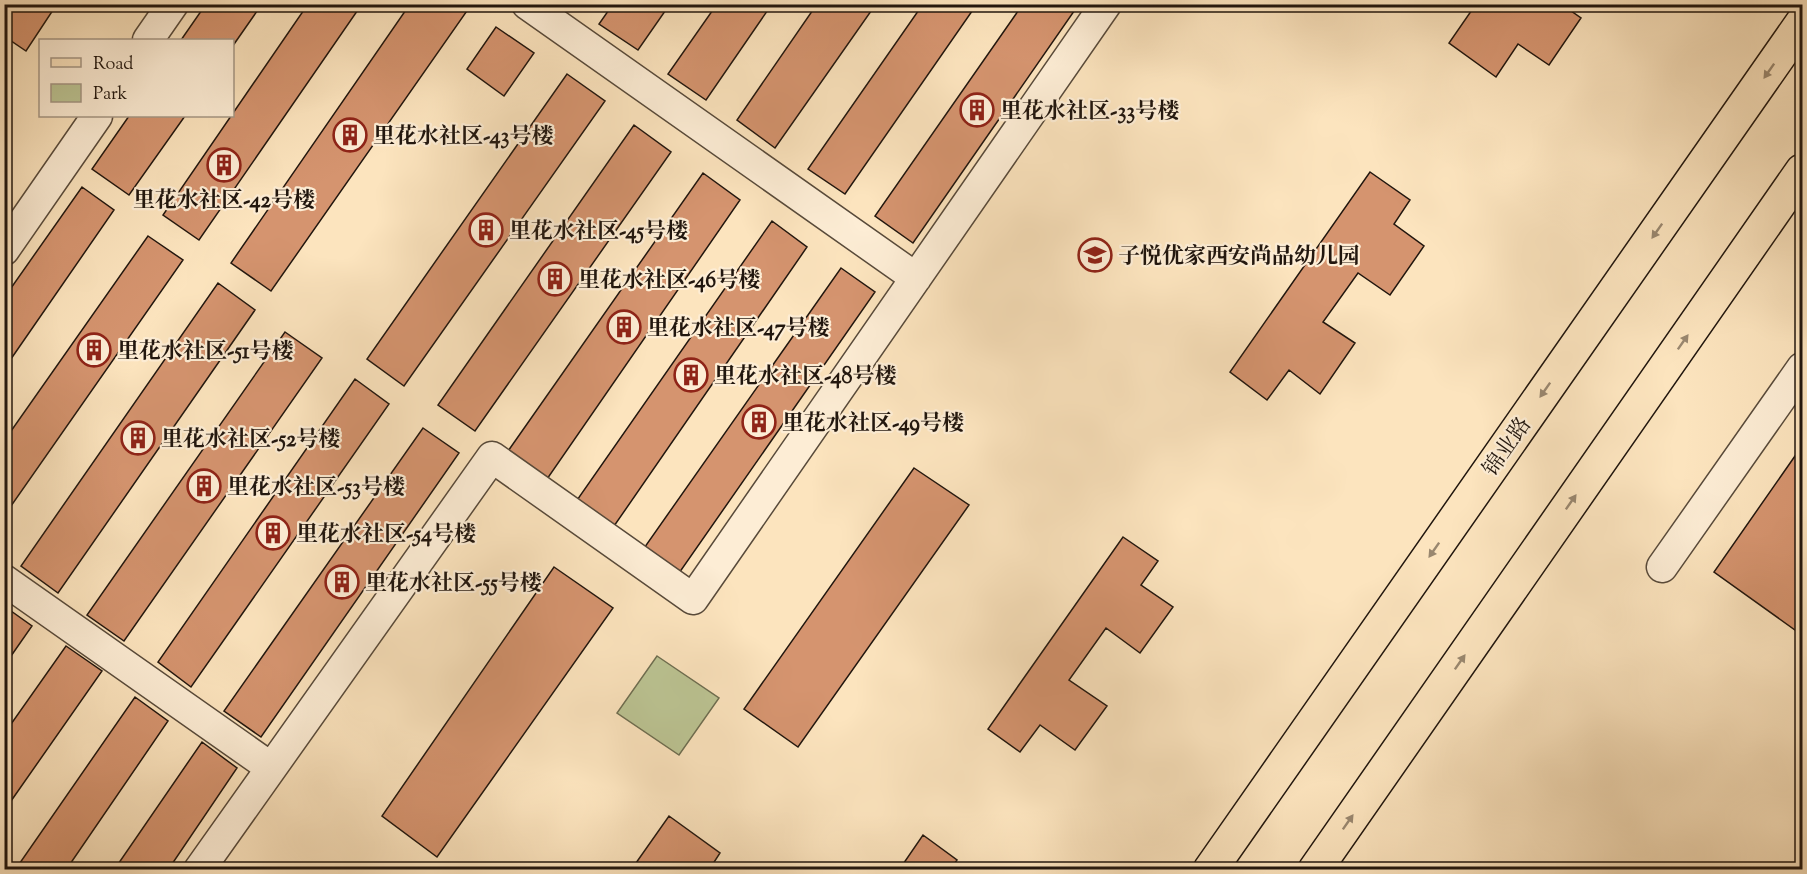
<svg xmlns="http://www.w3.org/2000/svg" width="1807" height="874" font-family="'Sorts Mill Goudy','Noto Serif SC',serif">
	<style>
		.green { fill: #bcc594; stroke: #6e6e51; stroke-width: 1.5 }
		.building { fill: #d5946f; stroke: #21160e; stroke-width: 1.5 }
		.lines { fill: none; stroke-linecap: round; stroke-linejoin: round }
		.minor-casing { stroke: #584a3a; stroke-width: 33 }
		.major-casing { stroke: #21160e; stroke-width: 36 }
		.minor { stroke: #fdedd5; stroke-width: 30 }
		.major { stroke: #fce4be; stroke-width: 33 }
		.oneway { fill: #99876f }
		.labels { text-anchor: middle; stroke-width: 4.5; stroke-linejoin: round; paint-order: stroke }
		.poi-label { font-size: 22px; font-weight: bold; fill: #21160e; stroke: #fdedd5; text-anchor: start }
		.street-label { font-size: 22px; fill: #21160e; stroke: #fdedd5 }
	</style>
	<rect width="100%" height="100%" fill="#fce4be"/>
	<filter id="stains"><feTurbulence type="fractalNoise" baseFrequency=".00333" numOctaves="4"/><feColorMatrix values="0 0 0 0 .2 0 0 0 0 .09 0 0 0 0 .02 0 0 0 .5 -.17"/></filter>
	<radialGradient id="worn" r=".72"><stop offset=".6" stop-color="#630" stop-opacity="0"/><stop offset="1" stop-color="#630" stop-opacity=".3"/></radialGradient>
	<!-- green -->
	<path class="green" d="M657,656L719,698L679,755L617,713Z"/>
	<!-- building -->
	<path class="building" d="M10,4H57L26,51L4,36V12Z
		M206,4H262L232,47V40H181Z
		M308,4H362L199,240L163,215Z
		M410,4H464L469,8L271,291L231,263Z
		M613,4H670L638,50L599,24Z
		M717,4H772L706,100L668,74Z
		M817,4H876L775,148L737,120Z
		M923,4H977L845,194L808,169Z
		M1023,4H1079L913,243L875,216Z
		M1476,4H1561L1581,18L1549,65L1518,44L1496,77L1449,43Z
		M496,27L534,53L504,96L467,69Z
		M567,74L605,101L404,386L367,359Z
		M129,116H185L129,195L92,169Z
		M634,125L671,152L475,431L438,405Z
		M1370,172L1410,200L1394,224L1424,246L1390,295L1358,273L1323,322L1355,343L1320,394L1289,370L1267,400L1230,372Z
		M703,173L740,200L545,482L506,454Z
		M82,187L114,210L4,369V298Z
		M772,221L807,247L612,529L575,503Z
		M148,236L183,260L4,516V441Z
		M841,268L875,292L677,576L642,551Z
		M218,283L255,310L58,593L21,566Z
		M285,332L322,358L124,641L87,615Z
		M355,379L389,404L191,687L158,662Z
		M423,428L459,453L261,737L224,711Z
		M1802,446V635L1714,572Z
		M914,468L969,505L798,747L744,709Z
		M1123,537L1158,561L1141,585L1173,607L1140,653L1106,628L1069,680L1107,706L1075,750L1040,725L1020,752L988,729Z
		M554,567L613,608L437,857L382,816Z
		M4,606L32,626L4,666Z
		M66,646L102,671L4,811V734Z
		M135,697L168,721L66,870H15Z
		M202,742L237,768L168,870H114Z
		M669,816L720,853L709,870H631Z
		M923,835L957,860L950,870H899Z"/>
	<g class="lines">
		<defs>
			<path id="minor" d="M527,4L916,278
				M148,40L173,4
				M4,250L97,116
				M1662,567L1802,368
				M4,580L270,767
				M199,870L492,457L693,599L1106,4"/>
			<path id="major" d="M1210,870L1802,23
				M1315,870L1802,171"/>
		</defs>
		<!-- minor casing -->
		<use href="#minor" class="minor-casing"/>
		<!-- major casing -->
		<use href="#major" class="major-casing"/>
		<!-- minor -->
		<use href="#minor" class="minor"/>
		<!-- major -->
		<use href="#major" class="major"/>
	</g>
	<!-- one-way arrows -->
	<defs><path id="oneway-solid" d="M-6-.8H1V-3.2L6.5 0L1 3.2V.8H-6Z" transform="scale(1.5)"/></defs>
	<g class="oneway">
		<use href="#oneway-solid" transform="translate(1769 71) rotate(125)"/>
		<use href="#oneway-solid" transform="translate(1657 231) rotate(125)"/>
		<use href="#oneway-solid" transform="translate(1683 342) rotate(-55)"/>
		<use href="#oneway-solid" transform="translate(1545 390) rotate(125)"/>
		<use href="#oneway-solid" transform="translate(1571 502) rotate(-55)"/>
		<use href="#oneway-solid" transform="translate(1434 550) rotate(125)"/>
		<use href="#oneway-solid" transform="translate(1460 662) rotate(-55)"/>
		<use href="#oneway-solid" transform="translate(1348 822) rotate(-55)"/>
	</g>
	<!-- icons -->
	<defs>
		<symbol id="building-ring" viewBox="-11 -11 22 22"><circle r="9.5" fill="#fdedd5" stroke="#8f2418" stroke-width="1.5"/><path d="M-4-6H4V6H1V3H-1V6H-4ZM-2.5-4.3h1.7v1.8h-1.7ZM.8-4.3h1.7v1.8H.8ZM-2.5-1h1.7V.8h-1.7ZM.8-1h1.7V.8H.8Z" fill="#8f2418"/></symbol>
		<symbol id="school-ring" viewBox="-11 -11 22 22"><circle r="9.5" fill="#fdedd5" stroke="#8f2418" stroke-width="1.5"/><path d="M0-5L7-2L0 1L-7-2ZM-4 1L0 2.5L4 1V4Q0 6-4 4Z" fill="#8f2418"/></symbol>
	</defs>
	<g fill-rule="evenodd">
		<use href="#building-ring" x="958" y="91" width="38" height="38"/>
		<use href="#building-ring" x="331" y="116" width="38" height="38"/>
		<use href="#building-ring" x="205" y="146" width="38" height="38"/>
		<use href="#building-ring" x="467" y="211" width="38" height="38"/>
		<use href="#school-ring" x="1076" y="236" width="38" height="38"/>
		<use href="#building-ring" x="536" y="260" width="38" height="38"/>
		<use href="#building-ring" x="605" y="308" width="38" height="38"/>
		<use href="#building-ring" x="75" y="331" width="38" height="38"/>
		<use href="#building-ring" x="672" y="356" width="38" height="38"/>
		<use href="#building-ring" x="740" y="403" width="38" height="38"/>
		<use href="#building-ring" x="119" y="419" width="38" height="38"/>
		<use href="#building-ring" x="185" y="467" width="38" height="38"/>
		<use href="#building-ring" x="254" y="514" width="38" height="38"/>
		<use href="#building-ring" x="323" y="563" width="38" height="38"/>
	</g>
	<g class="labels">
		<!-- poi labels -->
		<g class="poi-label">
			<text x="1000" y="118">里花水社区-33号楼</text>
			<text x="373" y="143">里花水社区-43号楼</text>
			<text x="224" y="207" text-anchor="middle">里花水社区-42号楼</text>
			<text x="509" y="238">里花水社区-45号楼</text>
			<text x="1118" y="263">子悦优家西安尚品幼儿园</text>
			<text x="578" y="287">里花水社区-46号楼</text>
			<text x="647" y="335">里花水社区-47号楼</text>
			<text x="117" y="358">里花水社区-51号楼</text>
			<text x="714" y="383">里花水社区-48号楼</text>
			<text x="782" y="430">里花水社区-49号楼</text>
			<text x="161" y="446">里花水社区-52号楼</text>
			<text x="227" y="494">里花水社区-53号楼</text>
			<text x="296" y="541">里花水社区-54号楼</text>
			<text x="365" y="590">里花水社区-55号楼</text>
		</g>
		<!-- street labels -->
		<g class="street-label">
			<text transform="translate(1506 446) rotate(-55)" y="8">锦业路</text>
		</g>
	</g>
	<!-- margin -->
	<rect width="1807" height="874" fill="none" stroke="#fce4be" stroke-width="24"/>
	<rect x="6" y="6" width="1795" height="862" fill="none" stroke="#21160e" stroke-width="3"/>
	<rect x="12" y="12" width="1783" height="850" fill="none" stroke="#21160e" stroke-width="1.5"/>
	<!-- legend -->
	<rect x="39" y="39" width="195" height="78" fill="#fdedd5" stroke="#a59785" stroke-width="1.5"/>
	<rect x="51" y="58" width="30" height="9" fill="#fce4be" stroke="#a59785" stroke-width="1.5"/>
	<text x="93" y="69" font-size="18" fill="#21160e">Road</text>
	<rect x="51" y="84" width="30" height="18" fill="#bcc594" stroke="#a59785" stroke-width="1.5"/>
	<text x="93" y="99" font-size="18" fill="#21160e">Park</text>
	<rect width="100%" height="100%" filter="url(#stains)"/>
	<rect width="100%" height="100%" fill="url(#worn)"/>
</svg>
